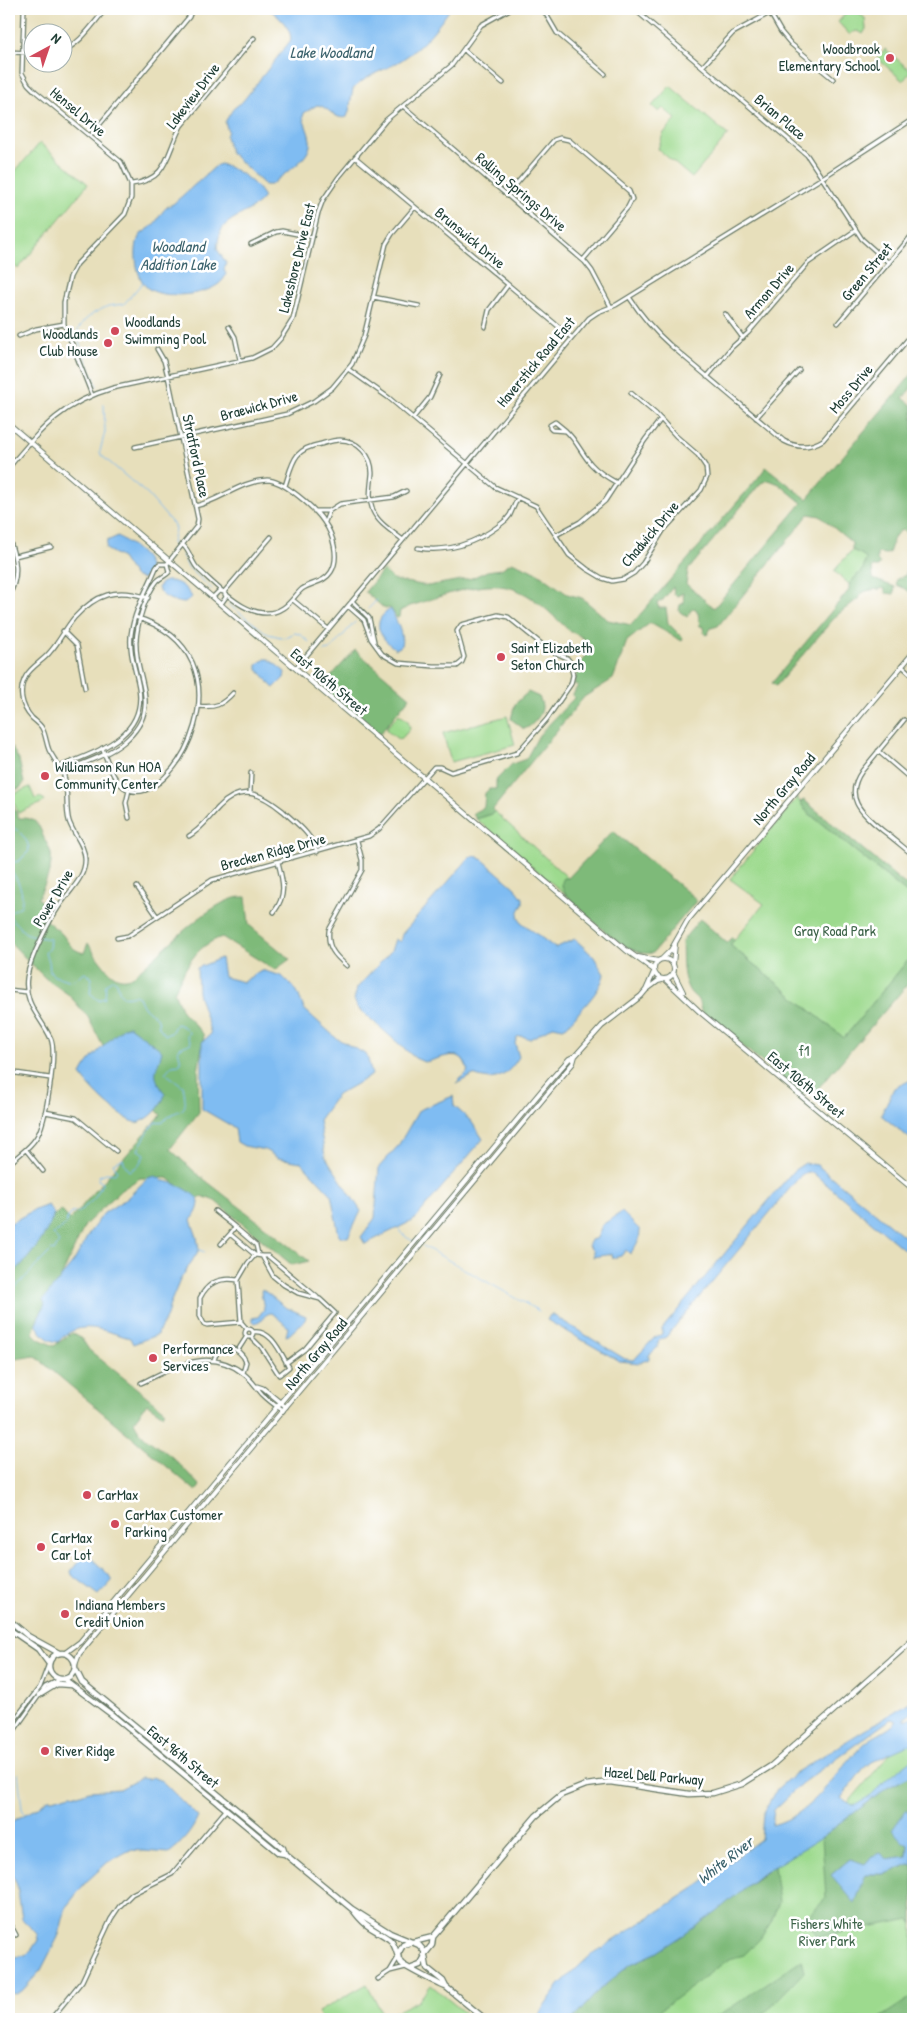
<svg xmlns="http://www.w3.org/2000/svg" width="922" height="2028" font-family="'Patrick Hand',sans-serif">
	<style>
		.green { fill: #9dda8e; stroke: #5e8c61 }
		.forest { fill: #7eba79; stroke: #4e7c56; fill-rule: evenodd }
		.water { fill: #7fbcf2; stroke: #4f7c93; fill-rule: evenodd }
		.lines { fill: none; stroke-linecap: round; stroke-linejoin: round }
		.stream { stroke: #7fbcf2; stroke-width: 1 }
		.minor-casing { stroke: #657663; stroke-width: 5.5 }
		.tertiary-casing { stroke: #657663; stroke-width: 6 }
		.secondary-casing { stroke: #657663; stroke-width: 7 }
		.primary-casing { stroke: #657663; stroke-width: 7 }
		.minor { stroke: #fff; stroke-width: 3 }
		.tertiary { stroke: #fff; stroke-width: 4 }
		.secondary { stroke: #fff; stroke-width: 4.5 }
		.primary { stroke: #fff; stroke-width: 4.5 }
		.poi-dot { fill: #d1495b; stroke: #fff; stroke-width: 2 }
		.labels { text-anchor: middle; stroke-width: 5; stroke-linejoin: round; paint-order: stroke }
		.poi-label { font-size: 15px; fill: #1f3d34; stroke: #fff; text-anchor: start }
		.street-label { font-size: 15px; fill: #1f3d34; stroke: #fff }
		.park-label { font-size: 15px; fill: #3e644a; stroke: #fff }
		.water-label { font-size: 16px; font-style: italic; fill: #3c636d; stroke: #fff }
	</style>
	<rect width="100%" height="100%" fill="#fff"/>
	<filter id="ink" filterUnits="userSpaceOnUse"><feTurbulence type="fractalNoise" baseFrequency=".02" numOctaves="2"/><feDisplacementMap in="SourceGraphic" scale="10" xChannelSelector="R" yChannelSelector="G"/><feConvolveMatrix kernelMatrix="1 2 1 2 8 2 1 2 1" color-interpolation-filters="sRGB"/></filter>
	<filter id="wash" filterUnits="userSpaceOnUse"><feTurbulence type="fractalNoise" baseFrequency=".0096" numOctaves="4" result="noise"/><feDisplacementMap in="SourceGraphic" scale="20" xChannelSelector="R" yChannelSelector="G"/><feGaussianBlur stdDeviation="1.12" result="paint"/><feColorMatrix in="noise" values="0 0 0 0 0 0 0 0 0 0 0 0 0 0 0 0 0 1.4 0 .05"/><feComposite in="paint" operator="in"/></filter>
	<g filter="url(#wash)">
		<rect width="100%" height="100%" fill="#e7dfbb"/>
		<!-- green -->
		<path class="green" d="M854,10L865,18L866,29L863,34L858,31L853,32L850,35L838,22L848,11Z
			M885,49L911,71L903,81L877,58Z
			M670,86L728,135L692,178L658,149L663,134L676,119L663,108L659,112L652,106Z
			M40,143L88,184L18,269L9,261V178Z
			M852,550L863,555L866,559L863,569L849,584L834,571Z
			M399,714L408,721L410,729L402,738L398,739L387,731V727Z
			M507,716L515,745L451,762L443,733Z
			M30,787L35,799L40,797L45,800L44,802L18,813L11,795Z
			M797,798L806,811L913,898V954L844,1038L730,945L764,904L730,879Z
			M494,811L568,878L562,887L567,896L476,819L492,814Z
			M913,1727V2015L903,2019H577L591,2001L829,1825Z
			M367,1984L384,2017L419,2000L431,1985L472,2019H322L318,2012Z"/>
		<!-- forest -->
		<path class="forest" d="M913,373V386L903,398L913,406V553L910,552L908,540L912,536L902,530C892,535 893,543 889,553L886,554L877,553V560L880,564L878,567H872L873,579L895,587L894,594L886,593L884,588C874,591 862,588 859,598L836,616L776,686L772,683L849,590V584L863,569L866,559L863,555L852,550V543L820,516L809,514L718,626L711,628L707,635L704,633L703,627L700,626L698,613L695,608L691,610L687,617L679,611L680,605L684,603L683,593L677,596L674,594L673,587L662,601L657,603L659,608H666L668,623L683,638L682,641L650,623L627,641L613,679L584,697L493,809L494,811L492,814L476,819L473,813L484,807L485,793L489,789H496V780L512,764L526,759L539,735L574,698L573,695L578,685L574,684L579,665L590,649C587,639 580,635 571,632C555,618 538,599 519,591C487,576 442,597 410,606L400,611L399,617L397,618L390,608L385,609L365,592L383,570L394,580L428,586L472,578L487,571L501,569L512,562L538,573L567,594L582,598L608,620L631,625L758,478L766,467L807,499ZM769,480L779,484L802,503L714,608L686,584L688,570L761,483Z
			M913,562V595L906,589L897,585L896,583L897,579L906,575L907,563Z
			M355,650L410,697L379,735L323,688L324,684Z
			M528,692L539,697C540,700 542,703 542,706C543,714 532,727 524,729L511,719L515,704Z
			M9,743L19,760L24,783L20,788L9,792Z
			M9,799L19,818C34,818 38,821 43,836C45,841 50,848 51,854C53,868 44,886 38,898L46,909L45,920C51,925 57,929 62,934C69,943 71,950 84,953L88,943C94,953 109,977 121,978C124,979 129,977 133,976C159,955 203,907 235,898C238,897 243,897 246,897L249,925L290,959L275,970L222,937C195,946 186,967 174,992L182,1011L204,1035L198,1071L199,1112L170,1149L196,1173L309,1261L292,1265L215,1201L202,1196L197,1200L168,1178H140L121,1190L85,1225L62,1275L38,1318L33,1333L39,1339L54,1346L72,1333L82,1339L89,1350L165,1411L163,1415L147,1404L134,1421C139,1439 160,1446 173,1458C182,1466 191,1477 200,1486L196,1491L35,1356L9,1360V1252L61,1210L70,1220L161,1115L109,1058L88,1017L69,995L45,978L9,941Z
			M804,800L913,891V898L806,811L800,802Z
			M613,831L697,900L653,953C625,958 587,914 567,896C564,890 559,885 564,878H568Z
			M700,919L727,943L732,938L735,939L730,945L844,1038L913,954V978L814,1093L800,1094L701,1011C698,993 694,1000 688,988C681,974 683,955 682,941Z
			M913,1775V1817H911L906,1811L908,1845L907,1856L886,1859L872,1856L865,1865L850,1859L831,1875L886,1874L909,1864L913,1865V1923L910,1919L818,1937L806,1919L826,1898L822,1837L887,1788Z
			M774,1866L779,1902L771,1922L760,1939L744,1955L729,1959L648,2019H573L600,1989L631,1964L656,1953Z
			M801,1960L804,1972L759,2019H699L720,2015Z
			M913,1996V2019H878Z"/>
		<!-- water -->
		<path class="water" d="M269,9H450C435,31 418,52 393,65C377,73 366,76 353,89L349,111L347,117C335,121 328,106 317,105L304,113L303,117C305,125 309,132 310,140C313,159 283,173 271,185H265L230,152L226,136L228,131L225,122L233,109L243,101L291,40C291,27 279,17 269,9Z
			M221,164C238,170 255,181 264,197C254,211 235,215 224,226C219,232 218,242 217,249L226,263L224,270L226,274C220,296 165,300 149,289C136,281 132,248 140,235C143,232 149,229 152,226C160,219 162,207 173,204L217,165Z
			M118,536C129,544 164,564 142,579L134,576L122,558L106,549L107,541Z
			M166,581C178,580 186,587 192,597L185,603C176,603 160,597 158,588L161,583Z
			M391,609C395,619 406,637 400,647L396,649C380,639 369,621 391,609Z
			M265,659H269L285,672L284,678L274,688C268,684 265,675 257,670V665Z
			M476,856L482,859L516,889L523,898V903C520,911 515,914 521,922L555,948L575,939L594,957L604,974C601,992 579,1011 567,1026L563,1028L553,1026L530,1039L522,1036L517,1037L515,1043L519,1057C507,1076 496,1084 473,1075L456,1084C459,1079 463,1077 467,1073C468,1070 467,1067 466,1065C459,1046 437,1061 424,1062L415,1058L357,1007L354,1000L357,988L391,951L395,939L400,942L402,934L470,857Z
			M221,958L224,977L243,982L261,970L282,976L297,991L304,1009L336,1038L367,1055L372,1075L337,1095L319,1120L325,1156L361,1211L348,1237L339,1236L331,1194L301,1162L278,1158L265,1150L244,1146L237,1142L235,1128L202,1109V1042L211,1034L198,993L197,968Z
			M129,1026L160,1049L162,1052C155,1075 151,1073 165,1094C162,1107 149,1121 136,1123C118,1116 92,1091 81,1075C86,1060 112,1038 124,1027Z
			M913,1079V1141L881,1115L894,1088Z
			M453,1096L454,1106L471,1121L483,1139L414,1220L365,1244L361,1237L375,1218L379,1167L398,1146L419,1110Z
			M805,1163L817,1165L913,1244V1257L813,1173L808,1172L801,1175L666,1337L659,1340L657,1348L649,1355V1359L639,1363L619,1361L547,1320L550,1315H553L625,1359L634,1360L654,1338L662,1334V1329L793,1171Z
			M155,1176L160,1178L162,1181C171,1180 197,1193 199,1202C199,1209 195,1216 191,1220L197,1237L199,1250L180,1280L170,1304L167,1316L158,1333L159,1334L133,1344L130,1338C103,1331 80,1317 58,1342C47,1341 41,1333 36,1324L45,1304L43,1300L74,1261L90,1232L104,1213L127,1198L148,1178Z
			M48,1205L54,1214C46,1238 27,1261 9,1277V1224L32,1211Z
			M622,1212L640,1230C640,1240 636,1246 630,1254L626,1250L621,1256L613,1258L612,1254L593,1257V1251L588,1246L591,1240L597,1238L602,1225Z
			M262,1289L285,1307L306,1316L305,1320L289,1335L286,1336L288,1327L272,1313C264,1313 263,1321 255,1323L252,1320V1318L258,1317L264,1309L261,1292Z
			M83,1556H89L112,1578V1581L99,1595L72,1575L71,1571Z
			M913,1700V1711L904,1718L905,1720L913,1717V1743L871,1762L863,1769L841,1798L854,1806L869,1797L888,1778L913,1759V1775L887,1788L822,1837L760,1875L717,1911L685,1934L656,1953L631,1964L600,1989L573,2019H536L559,1985L591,1955L699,1885L761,1839L763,1814L777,1789L795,1773ZM891,1719L897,1721C888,1732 873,1735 863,1745C835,1772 813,1815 772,1825L774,1810L802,1783Z
			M152,1777L162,1781L198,1817C192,1832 181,1844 169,1853L130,1850L108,1862L86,1882L66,1907L59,1935L41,1970L22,1991L16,1994L9,1993V1958L25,1955L30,1952L38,1940L37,1934L22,1919L17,1885L9,1864V1823L37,1808L48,1799H52L71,1794L78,1795L89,1791L120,1789L141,1778L148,1779Z
			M906,1810L911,1817H913V1865L909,1864L886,1874H866L855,1903L831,1875L850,1859L865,1864L872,1856L881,1853L886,1859L907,1856L908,1845L903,1842L892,1830Z"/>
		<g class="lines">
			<!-- stream -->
			<path class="stream" d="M97,386L79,342L78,330L84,321L94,313L108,306L124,304L143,282
				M104,404L105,432L100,451L101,455L148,495L173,524L175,529L172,543L175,547
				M182,555L188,567L212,589
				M228,604L268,634L285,638L294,633L300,634L309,642
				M368,609L377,600
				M324,651L330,650L355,622
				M9,824C18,831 29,838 29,851L19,861L11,863L9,866
				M9,868C17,878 25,892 21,906L10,912L9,916C28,936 22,934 50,939L49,948L45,953L49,961L50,971L54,976L72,981L85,973L92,978L90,993L98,1000L105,998L106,984L113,979L117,982C120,995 120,999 135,995L139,997L143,1006L158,1019L159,1027L165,1035L171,1033L176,1024C181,1025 187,1028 189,1033L187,1036L191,1043L178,1049L181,1062L179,1064L172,1065L165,1073L183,1086C190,1120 179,1104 164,1121C161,1122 158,1121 156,1122C150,1126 142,1143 138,1150L145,1154L138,1166L130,1171L125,1165L123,1159L113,1163L117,1171L115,1174L106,1173L99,1176L98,1180L103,1183L94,1199L79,1212L72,1213L67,1218C66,1230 60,1228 53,1234L59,1242L54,1251L52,1250L48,1254L9,1294
				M400,1228C401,1237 412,1240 419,1244
				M423,1246L539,1311
				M199,1250L205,1252
				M18,1773L22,1809L25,1814"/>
		</g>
	</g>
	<g filter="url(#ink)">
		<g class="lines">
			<defs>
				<path id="minor" d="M24,9L22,73L28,84L35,91L121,162L131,184V198L125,214L77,264L70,277L64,302V324L92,395
					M543,9L557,33L605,74
					M634,9L807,155L862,239L889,263
					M770,13L781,32L791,44L833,79
					M464,50L503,83
					M62,51C81,44 93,23 106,9
					M9,52L32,53
					M703,66L733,33L777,9
					M403,106L585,262L592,271L611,307
					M90,136L189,17L192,9
					M355,157L571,337
					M132,184C169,179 166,154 181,126L254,38
					M507,195L554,140L560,138L569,140L629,191L632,199L628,207L583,260
					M911,195L913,197
					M251,244L276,232L282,231L312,237
					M373,297L419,306
					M629,297C641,315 653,330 670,345L784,441C797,448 810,448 823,440L913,333
					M725,314L743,338
					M838,323L913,234
					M229,327L235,337L240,360
					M485,327L489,310L508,285
					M19,336L36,329L64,324
					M348,369L389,398L495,487L536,506L569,555L587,569L602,578L612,581L624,579L634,573L643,563L663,531L701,490L707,477L706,467L698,455L676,436L656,414L631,393
					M707,377L731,348L748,333L808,263L856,230
					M413,418L430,397L440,375
					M756,418L799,370
					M555,422L566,431L552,430L550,428V425Z
					M566,431C577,441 581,453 591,464C598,472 608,478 617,483
					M135,447L287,414L314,401L332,388L352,364L364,336L386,244L392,234L415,207
					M9,467C42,428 62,403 113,388L252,358L272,348L281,338L293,319L318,213L323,200L338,178L386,120L452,65L481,25L510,9
					M285,486C293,462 293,449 321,444C328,442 334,440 340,440C358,440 372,456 372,473C371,486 368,498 373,511C378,523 393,532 403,540
					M314,511H329
					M325,522L329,511L340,504L394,497L406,491
					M556,535L580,522L605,501L645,440L661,419
					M9,539C16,558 20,576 9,595
					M183,545C191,552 191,563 199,570C219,588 254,627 283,608C291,603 295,595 302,589C312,582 324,583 331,572C340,558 333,534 324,522C315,508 283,480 267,480C240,481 220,501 195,506
					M418,548C451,553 481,541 506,520L510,515L518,497
					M15,556L51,547
					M213,597L219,591L224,592
					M293,600L328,629
					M352,601L369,618L374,641
					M221,604L226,597L224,592L271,537
					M63,631L77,645L85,688
					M902,666L913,676
					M296,668L589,318L598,312L616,305L822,178L913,119
					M198,706C215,708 222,705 233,693
					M904,720L862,771C843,798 862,813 882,830C893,838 903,847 913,855
					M102,748C108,762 113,782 127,789C172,813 259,654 135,617
					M878,751L913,781
					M59,767C94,752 147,738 139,688C136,670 129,654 131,635C134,610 147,590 156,568L159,564H167L197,526L198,519L169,381L164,361L157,349
					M62,772C82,763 107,756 124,742C164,708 135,680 136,642C137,623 145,596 157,581C161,577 166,576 169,572L167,564
					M250,793L251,773
					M129,818L126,803L129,790
					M189,836C202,829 209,817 219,807C241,783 262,794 283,811C297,824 311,833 317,852
					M137,887L157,916
					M274,912C287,895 283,881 278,862
					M117,938L128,936L212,880L369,836L379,829L434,767H440L451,772L517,753L547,719L571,684L573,675L570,662L567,658L549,650L508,617L498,615L461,625L457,631L464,657L462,662L457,666H433L398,663L382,654L371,639L364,620L348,606
					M347,966C334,955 327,947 329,930L362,870V860L357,841
					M9,990L27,992
					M9,1072L50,1078
					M45,1112L76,1118L116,1151
					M26,1150L43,1171
					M9,1164C18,1155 29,1149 36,1138C46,1124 57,1054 51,1039C41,1017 23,1004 27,977C30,958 49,921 60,905C69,891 86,877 85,859C85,845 73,834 69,821C65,807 69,791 64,776C60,767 54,759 49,750C46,743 46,735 42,728C40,724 35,721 32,718C21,706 18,690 26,676C32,666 43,661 50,652C59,642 65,629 74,618C96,594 116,587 148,598
					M215,1211L235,1227L230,1234
					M235,1227L256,1245L258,1254
					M221,1244L230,1234L255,1255L262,1256L273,1276L284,1285L298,1293L320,1299L335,1313L305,1349L286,1363
					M262,1256H268L317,1297
					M238,1280C220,1277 208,1282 200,1298V1316L204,1324L207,1325L241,1322
					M245 1333a4 4 0 1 1 8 0a4 4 0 1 1-8 0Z
					M247,1329L241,1322L238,1280L248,1263L255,1255
					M251,1337L261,1347L279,1375L289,1367C281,1354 272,1329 253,1332
					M238,1350L247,1336
					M214,1360C219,1341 240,1346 246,1362L243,1373
					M141,1383C175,1367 209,1346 244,1374C252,1380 256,1387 262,1394C268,1400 276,1406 283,1411
					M257,1386L263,1388L286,1407
					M9,1727L40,1687L48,1666
					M9,1738L45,1687L61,1679
					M9,1922L16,1935
					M390,1971L399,1956
					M378,1979L390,1971L406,1967
					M51,2019L82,1981L111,1919L119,1907L132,1894L172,1874L226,1810"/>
				<path id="tertiary" d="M9,424L626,950L654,970
					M638,957L658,961
					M654 969a10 10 0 1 1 20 0a10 10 0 1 1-20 0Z
					M662,959L671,950L688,920L913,653
					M673,964L675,944
					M674,974L683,992
					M665,979L700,1012L913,1189
					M646,990L658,981L662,980
					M65,1653L80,1642L553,1077L569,1059L575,1056L602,1026L641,996L646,990L654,972
					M75,1665L79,1654L89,1642L558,1081L573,1063L575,1056"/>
				<path id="secondary" d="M413,1942L433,1937
					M424,1955L432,1945L433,1937L536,1816L561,1795L586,1785L610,1782L689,1794L713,1793L742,1784L771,1766L913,1640"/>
				<path id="primary" d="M9,1620L28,1636L59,1653
					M9,1629L38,1649L49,1664
					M49 1666a13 13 0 1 1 26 0a13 13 0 1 1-26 0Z
					M75,1668L82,1682L283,1848L285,1854L352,1909L390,1933L419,1945L424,1951L427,1968L443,1981L446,1987
					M64,1679L111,1714L279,1853L285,1854
					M39,1695L57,1684L71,1685
					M353,1910C366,1928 373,1928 389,1939C397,1945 396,1956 401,1963C403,1966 442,1986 446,1987L485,2019
					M398,1954L403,1945L412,1942
					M412,1968L420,1965L424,1958"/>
			</defs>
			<!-- minor casing -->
			<use href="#minor" class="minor-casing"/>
			<!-- tertiary casing -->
			<use href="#tertiary" class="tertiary-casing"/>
			<!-- secondary casing -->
			<use href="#secondary" class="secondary-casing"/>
			<!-- primary casing -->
			<use href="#primary" class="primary-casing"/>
			<!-- minor -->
			<use href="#minor" class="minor"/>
			<!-- tertiary -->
			<use href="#tertiary" class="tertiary"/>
			<!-- secondary -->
			<use href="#secondary" class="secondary"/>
			<!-- primary -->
			<use href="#primary" class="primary"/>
		</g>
	</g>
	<!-- markers -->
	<g class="poi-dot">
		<circle cx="890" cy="58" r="5"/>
		<circle cx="115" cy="331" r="5"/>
		<circle cx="108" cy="343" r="5"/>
		<circle cx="501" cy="657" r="5"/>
		<circle cx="45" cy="776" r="5"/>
		<circle cx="153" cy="1358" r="5"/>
		<circle cx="87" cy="1495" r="5"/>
		<circle cx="115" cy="1524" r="5"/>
		<circle cx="41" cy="1547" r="5"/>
		<circle cx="65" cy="1614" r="5"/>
		<circle cx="45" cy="1751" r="5"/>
	</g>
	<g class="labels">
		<!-- poi labels -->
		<g class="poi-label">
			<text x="880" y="54" text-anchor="end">Woodbrook<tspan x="880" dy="17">Elementary School</tspan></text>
			<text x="125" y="327">Woodlands<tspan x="125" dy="17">Swimming Pool</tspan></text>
			<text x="98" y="339" text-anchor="end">Woodlands<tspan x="98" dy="17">Club House</tspan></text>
			<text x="511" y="653">Saint Elizabeth<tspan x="511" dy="17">Seton Church</tspan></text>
			<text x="55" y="772">Williamson Run HOA<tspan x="55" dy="17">Community Center</tspan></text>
			<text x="163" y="1354">Performance<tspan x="163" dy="17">Services</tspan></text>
			<text x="97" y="1500">CarMax</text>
			<text x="125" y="1520">CarMax Customer<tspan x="125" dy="17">Parking</tspan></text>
			<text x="51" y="1543">CarMax<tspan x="51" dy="17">Car Lot</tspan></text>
			<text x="75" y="1610">Indiana Members<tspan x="75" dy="17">Credit Union</tspan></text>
			<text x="55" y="1756">River Ridge</text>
		</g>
		<!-- street labels -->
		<g class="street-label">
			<text transform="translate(193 96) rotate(-53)" y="5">Lakeview Drive</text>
			<text transform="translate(78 112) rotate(40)" y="5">Hensel Drive</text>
			<text transform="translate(780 117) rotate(40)" y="5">Brian Place</text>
			<text transform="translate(521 192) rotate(40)" y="5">Rolling Springs Drive</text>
			<text transform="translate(470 238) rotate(40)" y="5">Brunswick Drive</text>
			<text transform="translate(297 258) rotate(-76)" y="5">Lakeshore Drive East</text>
			<text transform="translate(867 272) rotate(-50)" y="5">Green Street</text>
			<text transform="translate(769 291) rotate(-49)" y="5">Armon Drive</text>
			<text transform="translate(536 362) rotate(-50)" y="5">Haverstick Road East</text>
			<text transform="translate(851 389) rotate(-50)" y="5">Moss Drive</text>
			<text transform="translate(259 406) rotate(-15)" y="5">Braewick Drive</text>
			<text transform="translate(196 456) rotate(78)" y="5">Stratford Place</text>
			<text transform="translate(650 534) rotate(-50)" y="5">Chadwick Drive</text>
			<text transform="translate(329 682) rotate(40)" y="5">East 106th Street</text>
			<text transform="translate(784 789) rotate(-50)" y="5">North Gray Road</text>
			<text transform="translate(273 852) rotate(-15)" y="5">Brecken Ridge Drive</text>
			<text transform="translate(53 898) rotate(-59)" y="5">Power Drive</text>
			<text transform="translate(806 1085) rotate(40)" y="5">East 106th Street</text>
			<text transform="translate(316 1354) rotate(-50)" y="5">North Gray Road</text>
			<text transform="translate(183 1757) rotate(40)" y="5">East 96th Street</text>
			<text transform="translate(654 1776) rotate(5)" y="5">Hazel Dell Parkway</text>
		</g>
		<!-- park labels -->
		<g class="park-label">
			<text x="835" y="936">Gray Road Park</text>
			<text x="804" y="1056">f1</text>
			<text x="827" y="1929">Fishers White<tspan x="827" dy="17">River Park</tspan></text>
		</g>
		<!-- water labels -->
		<g class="water-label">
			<text x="331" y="58">Lake Woodland</text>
			<text x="178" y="252">Woodland<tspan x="178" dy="18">Addition Lake</tspan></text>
			<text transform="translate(725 1860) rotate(-38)" y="6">White River</text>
		</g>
	</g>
	<!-- margin -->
	<rect width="922" height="2028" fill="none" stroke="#fff" stroke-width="30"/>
	<!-- north arrow -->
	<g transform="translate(48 48) rotate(40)"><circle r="24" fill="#ffffff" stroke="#a5b1ae"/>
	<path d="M0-4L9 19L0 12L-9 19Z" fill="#d1495b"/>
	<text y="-8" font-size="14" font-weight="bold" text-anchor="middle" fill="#1f3d34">N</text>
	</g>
</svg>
